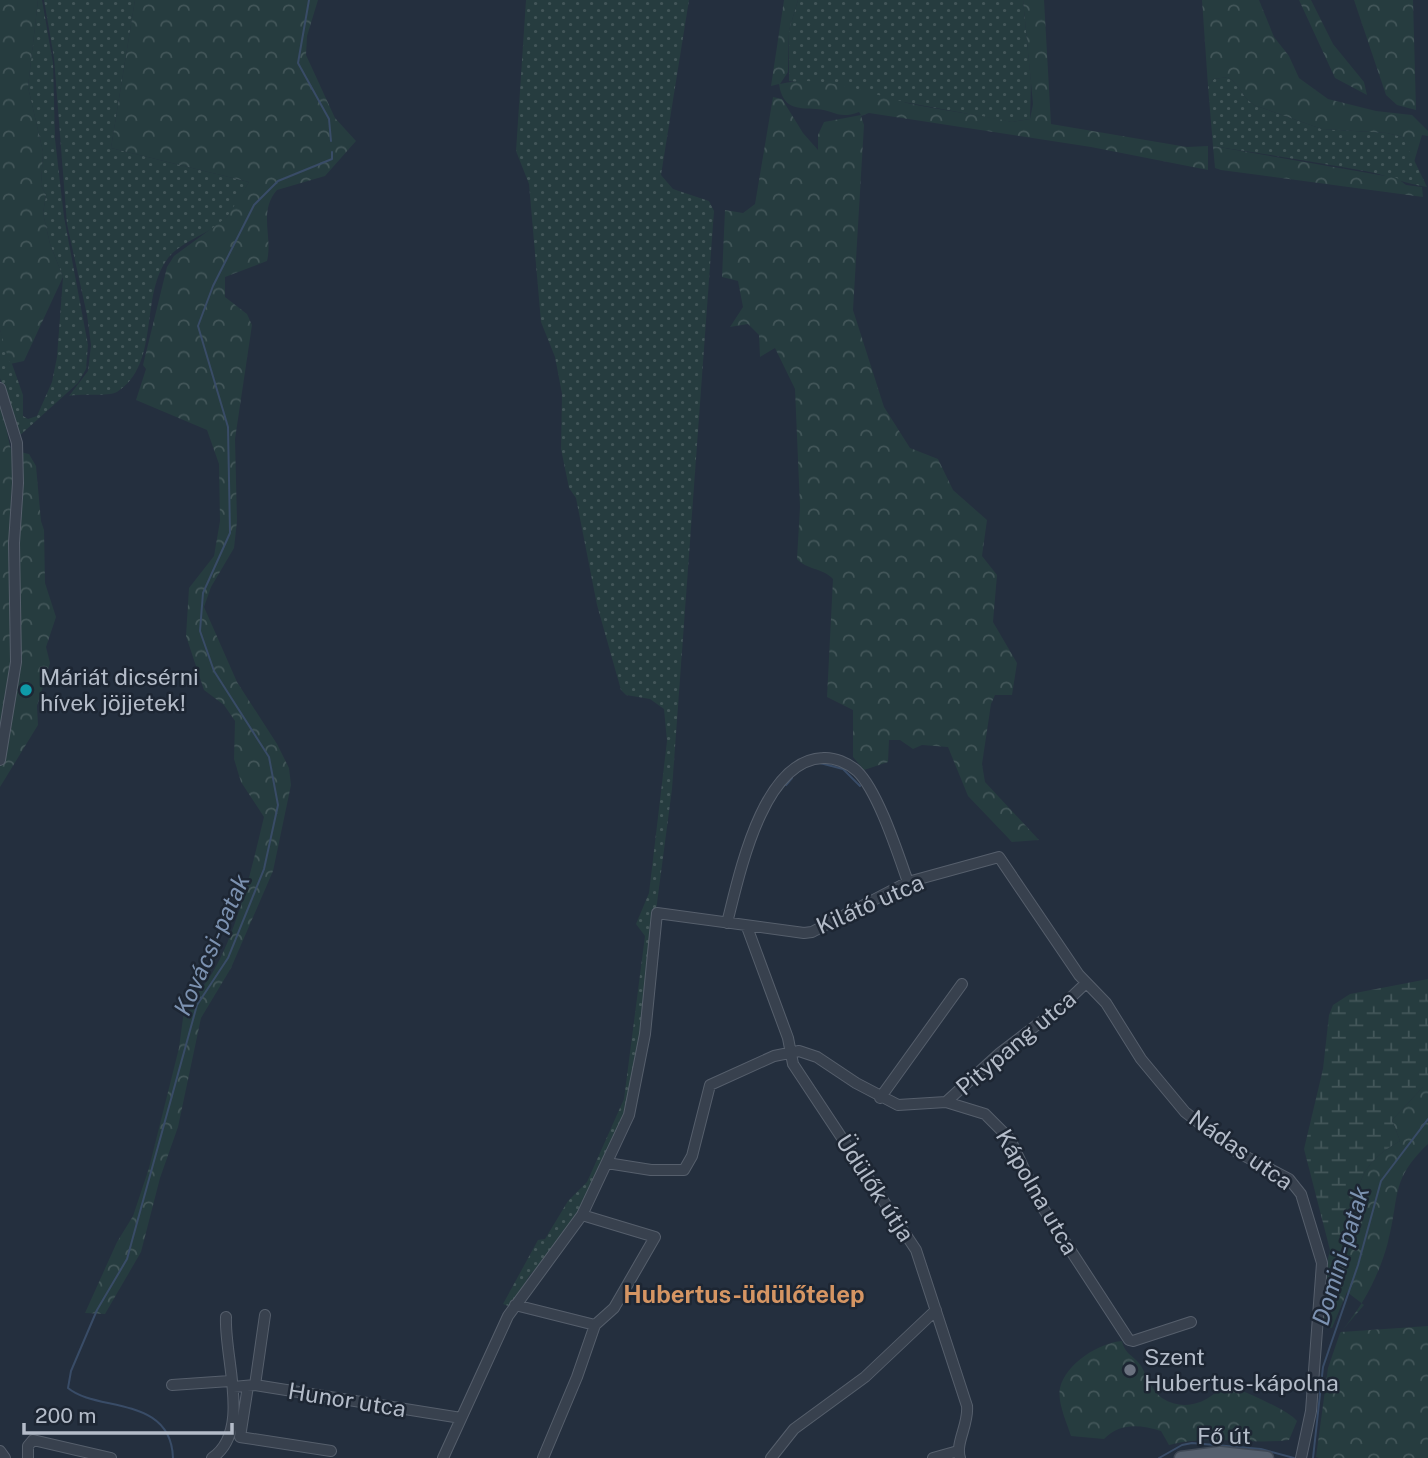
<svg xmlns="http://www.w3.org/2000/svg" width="1428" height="1458" font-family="'Public Sans',sans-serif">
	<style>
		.grass { fill: url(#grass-dots) }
		.forest { fill: url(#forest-crowns) }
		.wetland { fill: url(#wetland-marsh) }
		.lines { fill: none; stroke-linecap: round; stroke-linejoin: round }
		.stream { stroke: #394c67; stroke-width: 2 }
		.minor-casing { stroke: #565f6c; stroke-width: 12 }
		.major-casing { stroke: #414a57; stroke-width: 15 }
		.minor { stroke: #38414e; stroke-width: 10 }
		.major { stroke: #56606e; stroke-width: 12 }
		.culture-dot { fill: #0f9aa8; stroke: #1d2633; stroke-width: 2.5 }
		.worship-dot { fill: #6b7280; stroke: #1d2633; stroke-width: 2.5 }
		.labels { text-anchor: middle; stroke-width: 5; stroke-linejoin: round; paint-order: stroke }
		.poi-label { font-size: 23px; fill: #b4bcc9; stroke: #1d2633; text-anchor: start }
		.street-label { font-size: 23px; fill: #b4bcc9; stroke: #1d2633 }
		.water-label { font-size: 24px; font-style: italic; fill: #7c92b1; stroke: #1d2633 }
		.neighbourhood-label { font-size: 24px; font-weight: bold; fill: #d59563; stroke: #1d2633 }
	</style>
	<defs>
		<pattern id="grass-dots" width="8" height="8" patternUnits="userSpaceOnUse" patternTransform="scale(1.75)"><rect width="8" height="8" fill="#263c3f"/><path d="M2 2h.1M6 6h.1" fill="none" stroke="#435659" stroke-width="1.8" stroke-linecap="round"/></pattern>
		<pattern id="forest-crowns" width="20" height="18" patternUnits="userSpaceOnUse" patternTransform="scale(1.75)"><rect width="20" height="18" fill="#263c3f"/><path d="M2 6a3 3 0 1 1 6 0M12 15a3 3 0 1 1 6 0" fill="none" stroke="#435659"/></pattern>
		<pattern id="wetland-marsh" width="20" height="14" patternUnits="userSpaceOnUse" patternTransform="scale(1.75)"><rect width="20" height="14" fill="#263c3f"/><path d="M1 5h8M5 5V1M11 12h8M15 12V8" fill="none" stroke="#435659"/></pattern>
	</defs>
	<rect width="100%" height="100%" fill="#242f3e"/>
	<!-- grass -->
	<path class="grass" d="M38,0H42L53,63L55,139L64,217L88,345L86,369L78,383L17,438L0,378V330L23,395V416L28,419L37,416L52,382L57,357L63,277L50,244L43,213L46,195L41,185L43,152L28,87Z
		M44,0H135L111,148L249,182C242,193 235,209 226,218C210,234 183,240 168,258C139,296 161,364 117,392C108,397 82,393 69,396L88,371L91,345L87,315L67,224L54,58Z
		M526,0H689L661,175L673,189L709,201L714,211L672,789L634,1078L626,1111L573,1227L529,1276L511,1307L503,1304L538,1240L545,1239L568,1201L587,1182L624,1099L645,936L636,924L649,893L667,741L664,709L650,699L626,695L621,690L597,605L576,498L569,488L561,449L562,394L555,357L541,322L529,184L516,151Z
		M798,0H1023L1031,82L1030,119L1012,122L887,99L851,88L789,81V30Z
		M1228,77C1240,85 1242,97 1254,105L1322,129L1387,133L1403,137L1427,187C1405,184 1387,175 1365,171C1314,162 1264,154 1213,146L1208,86L1214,79Z"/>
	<!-- forest -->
	<path class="forest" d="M0,0H38L28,87L43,152L41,185L46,195L43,213L50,244L63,277L24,361L10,364L0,330Z
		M135,0H318L307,36L306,55L335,118L356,141L325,176L277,190C258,212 273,236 267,261L225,277V297L247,314L252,325L235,439L237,521L234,548L211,587L204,607L237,682L277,744L289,768L291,785L273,871L231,968L201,1018L178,1127L160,1178L141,1252L105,1314L85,1313L117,1242L133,1216L149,1168L179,1048L185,1003C229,977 252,866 264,817L241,782L234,759L235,721L224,705L204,690L186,636L189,588L214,556L220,521L219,464L207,430L136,400L146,369L143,365L167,267L174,256L227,217L249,182L111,148Z
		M784,0H798L789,30L788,72L780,84C825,72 878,98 922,106C952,112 982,115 1012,122L1030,119L1033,104L1023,0H1044L1051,124L1187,147L1208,146V170L1091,147L869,113L861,116L864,125L853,310L884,407L910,448L938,459L953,490L987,520L982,556L997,575L993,622L1017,663L1012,695H995L991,704L982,764L985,782L1039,840L1012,842L968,796L948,747L922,745L913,749L900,740H889L888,762L864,770L853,757V710L827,697L833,579C823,568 807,570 797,559L800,507L795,389L775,348L760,357L759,335L748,324L730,327L743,307L738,281L722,277L725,210L743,213L755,204L773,97L782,99L803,133L818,150V135L824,122L861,115L859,112C837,120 835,110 816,109C796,108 783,109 779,84L771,86Z
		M1202,0H1259L1274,37L1289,56L1299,78L1328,99L1376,111L1412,115L1428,131V136L1422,135L1414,162L1403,137L1387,133L1322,129L1254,105C1242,97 1240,85 1228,77L1214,79L1208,86Z
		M1299,0H1311L1333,44L1364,82L1367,95L1335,78Z
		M1354,0H1413L1416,110L1397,105L1386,95Z
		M1213,146L1397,178L1406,185L1422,187L1423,197L1221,170L1215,168Z
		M0,401L11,450L29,454L36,466L41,521L44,530L45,583L56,617L46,647L50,663L37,706L38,725L0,787Z
		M1423,1087H1428V1144C1390,1180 1400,1197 1388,1242C1379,1276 1363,1305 1341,1332L1428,1326V1458H1319L1316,1457L1328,1368L1340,1333L1364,1305L1347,1292L1332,1328L1322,1325L1323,1279L1330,1250H1351C1358,1198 1349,1169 1400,1141L1392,1120Z
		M1122,1341C1125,1355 1134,1355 1141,1366C1147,1376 1152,1391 1162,1398C1185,1413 1210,1402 1225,1383C1242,1391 1287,1409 1297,1421L1289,1440C1249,1445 1209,1434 1169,1445L1161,1431C1140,1425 1121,1422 1104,1439L1071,1436C1067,1423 1057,1402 1060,1388C1066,1363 1099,1343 1122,1341Z"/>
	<!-- wetland -->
	<path class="wetland" d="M1428,979V1087H1423L1392,1120L1400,1141C1349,1169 1358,1198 1351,1250H1330L1304,1149L1323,1069L1329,1015L1333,1005L1350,994Z"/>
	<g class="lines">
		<!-- stream -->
		<path class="stream" d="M309,0L298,63L329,119L331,141
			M820,763L843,769L860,786
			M786,785L792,778
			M173,1458C171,1395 96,1412 68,1388L71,1371L97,1310L127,1259L197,1005L228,958L264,869L278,805L269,757L214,671L200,631L203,593L230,533L228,427L198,326L213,286L254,205L278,181L332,159V152
			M1159,1458L1182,1445L1192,1443L1261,1449L1294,1458
			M1313,1458L1323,1367L1358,1265L1381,1181L1428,1119"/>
		<defs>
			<path id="minor" d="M0,388L17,443L18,483L14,543L16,662L0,760
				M727,923C739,876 762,760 823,758C834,757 848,763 857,771C878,791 898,854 908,882
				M747,927L788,1038L793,1064L916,1250L967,1406C969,1424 955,1443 960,1458
				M880,1098L962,984
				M946,1102L1000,1053L1063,1005L1085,984
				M607,1163L651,1170H684L692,1156L710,1085L774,1056L799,1051L817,1057L856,1083L898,1105L946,1102L985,1114L1010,1139L1041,1205L1129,1340L1133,1341L1191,1322
				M515,1305L595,1325
				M172,1385L230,1381
				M255,1385L265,1315
				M248,1386L240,1437L331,1451
				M233,1387L255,1385L461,1418
				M0,1451L5,1458
				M28,1458V1446L33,1440L111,1458
				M212,1458C252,1431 224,1359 226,1317
				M443,1458L508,1316L582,1215L629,1115L645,1034L657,913L804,933L812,932L908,882L999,857L1079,975L1106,1003L1141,1059L1185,1112L1237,1152L1289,1179L1301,1194L1322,1263L1311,1411L1301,1458
				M543,1458L577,1377L595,1325L614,1308L655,1237L582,1215
				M771,1458L794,1429L865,1377L936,1310
				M933,1458L958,1451"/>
			<path id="major" d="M1181,1458L1220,1453L1267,1458"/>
		</defs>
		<!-- minor casing -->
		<use href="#minor" class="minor-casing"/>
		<!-- major casing -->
		<use href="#major" class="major-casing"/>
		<!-- minor -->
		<use href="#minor" class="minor"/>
		<!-- major -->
		<use href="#major" class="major"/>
	</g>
	<!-- markers -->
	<circle class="culture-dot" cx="26" cy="690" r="7"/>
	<circle class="worship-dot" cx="1130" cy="1370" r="7"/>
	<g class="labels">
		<!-- poi labels -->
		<g class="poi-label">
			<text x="40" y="685">Máriát dicsérni<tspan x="40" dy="26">hívek jöjjetek!</tspan></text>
			<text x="1144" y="1365">Szent<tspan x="1144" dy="26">Hubertus-kápolna</tspan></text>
		</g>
		<!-- street labels -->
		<g class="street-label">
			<text transform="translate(870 904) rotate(-24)" y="8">Kilátó utca</text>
			<text transform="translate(1016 1043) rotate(-40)" y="8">Pitypang utca</text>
			<text transform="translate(1241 1150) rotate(35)" y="8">Nádas utca</text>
			<text transform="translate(875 1188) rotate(57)" y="8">Üdülők útja</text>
			<text transform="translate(1037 1192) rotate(60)" y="8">Kápolna utca</text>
			<text transform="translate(347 1400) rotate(9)" y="8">Hunor utca</text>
			<text x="1224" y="1444">Fő út</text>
		</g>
		<!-- water labels -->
		<g class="water-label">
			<text transform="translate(212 945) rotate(-66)" y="8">Kovácsi-patak</text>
			<text transform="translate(1341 1256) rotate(-73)" y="8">Domini-patak</text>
		</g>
		<!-- neighbourhood labels -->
		<g class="neighbourhood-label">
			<text x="744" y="1303">Hubertus-üdülőtelep</text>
		</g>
	</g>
	<!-- scale -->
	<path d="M24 1423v10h208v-10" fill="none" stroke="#b4bcc9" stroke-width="3.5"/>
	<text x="35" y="1423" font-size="21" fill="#b4bcc9" stroke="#1d2633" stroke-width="5" paint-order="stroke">200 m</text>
</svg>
